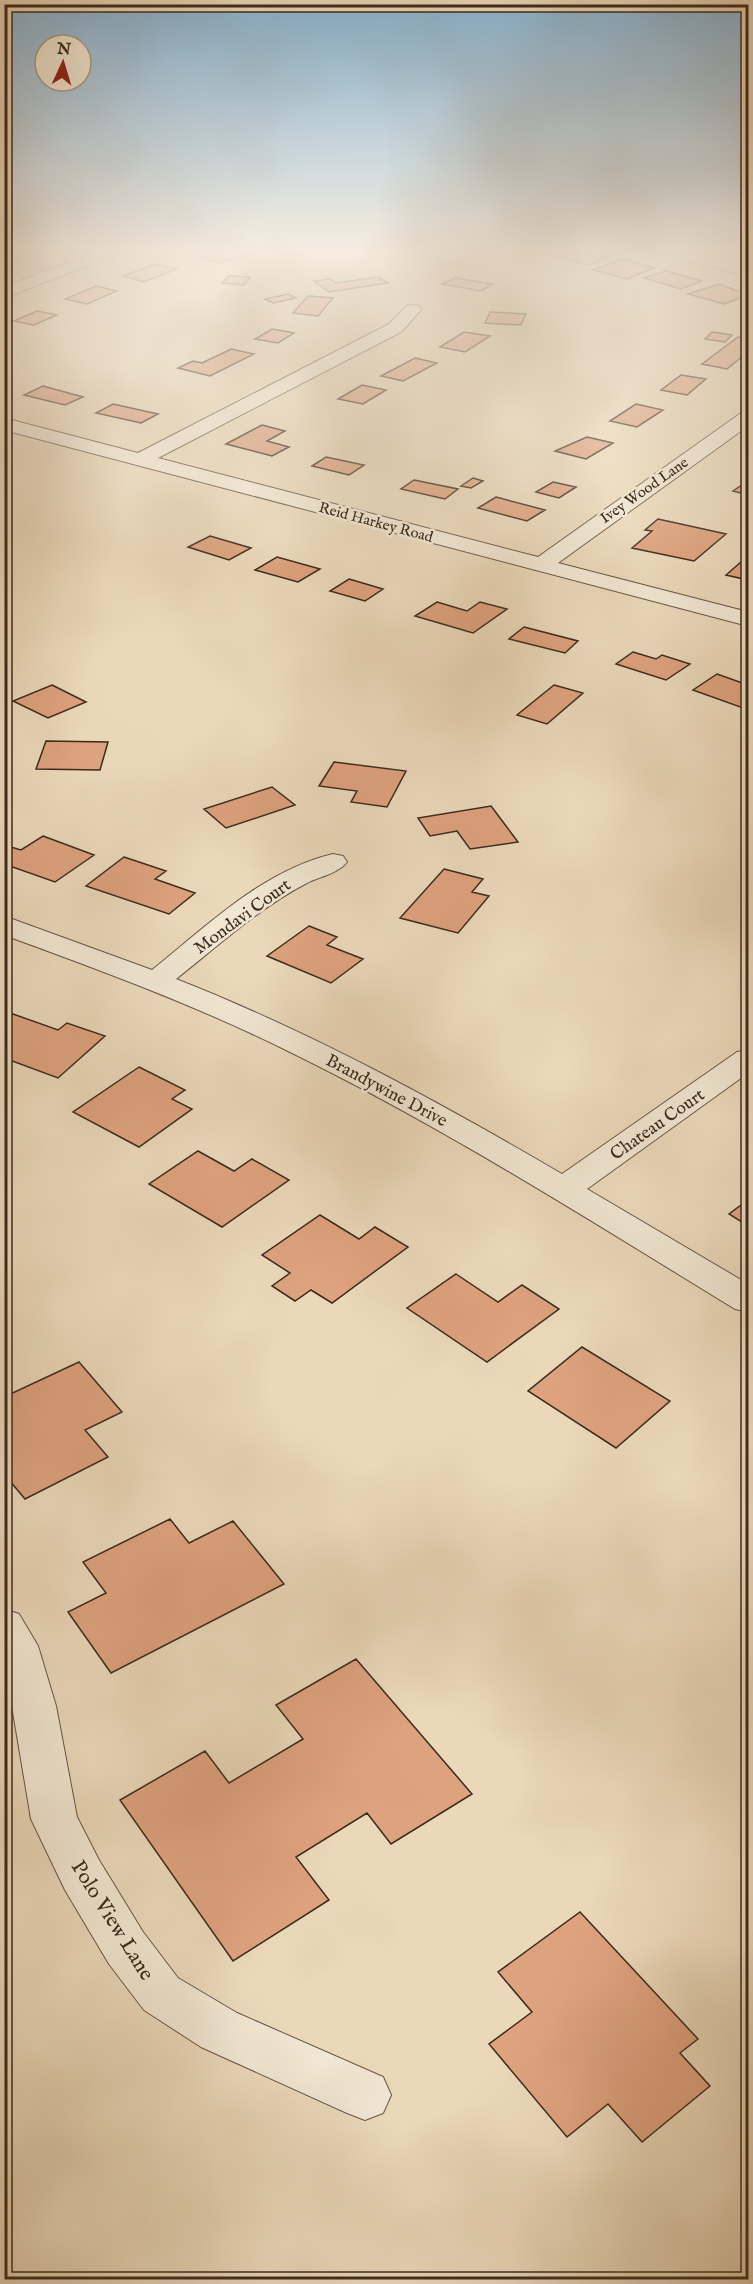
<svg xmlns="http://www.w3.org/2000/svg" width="753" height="2284" font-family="'IM FELL English',serif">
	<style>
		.building { fill: #dda27e; stroke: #3c2b1d; stroke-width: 1.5 }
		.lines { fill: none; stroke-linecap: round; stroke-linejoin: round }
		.street-casing { stroke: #685644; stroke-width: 2 }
		.street { fill: #f1e6d2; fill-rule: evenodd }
		.labels { text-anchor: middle; stroke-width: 5; stroke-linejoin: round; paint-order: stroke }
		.far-street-label { font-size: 15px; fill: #3c2b1d; stroke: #f1e6d2 }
		.street-label { font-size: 18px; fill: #3c2b1d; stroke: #f1e6d2 }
		.near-street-label { font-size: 21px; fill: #3c2b1d; stroke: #f1e6d2 }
	</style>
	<rect width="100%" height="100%" fill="#ead8b9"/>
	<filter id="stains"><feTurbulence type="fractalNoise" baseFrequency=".00333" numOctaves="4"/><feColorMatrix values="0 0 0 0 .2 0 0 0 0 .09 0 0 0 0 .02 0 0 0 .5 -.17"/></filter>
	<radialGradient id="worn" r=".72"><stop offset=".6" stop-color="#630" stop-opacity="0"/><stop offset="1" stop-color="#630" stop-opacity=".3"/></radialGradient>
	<!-- building -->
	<path class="building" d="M226,249L244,254L220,263L201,258Z
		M518,249H552L537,254Z
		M577,249L609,258L587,265L554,256Z
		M4,255L21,258L4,265Z
		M623,259L638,263L636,264L654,268L627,279L593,270Z
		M156,264L177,269L144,282L123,276Z
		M666,271L702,281L681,289L644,278Z
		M229,276L250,277L244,285L222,283Z
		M378,277L388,283L329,292L314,281L330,279L336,283Z
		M455,278L493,284L481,291L442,284Z
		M719,284L748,295L724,304L688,294Z
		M96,286L117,291L87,304L65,299Z
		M288,294L296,298L273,303L265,299Z
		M308,296L333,298L318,316L293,313Z
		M37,311L57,315L34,325L14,321Z
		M490,312L526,314L521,325L485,323Z
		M272,329L294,333L278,343L255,339Z
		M464,332L490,336L465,352L440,347Z
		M712,332L732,335L725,342L705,339Z
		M738,337L748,339V352L727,369L702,364Z
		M231,349L254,354L210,376L178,368L193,361L202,363Z
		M415,358L437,363L403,381L381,376Z
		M681,375L706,379L687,395L661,390Z
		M362,385L386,390L363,404L338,399Z
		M43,386L83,397L65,405L24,395Z
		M113,404L158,414L141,423L96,413Z
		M636,404L663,410L637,427L610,421Z
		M262,425L285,431L267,441L289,447L272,456L226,444Z
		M587,437L613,443L586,459L555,451Z
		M326,457L364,465L349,475L312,466Z
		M473,478L483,481L471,488L461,486Z
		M414,480L458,489L445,499L401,489Z
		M748,481V495L733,491Z
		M553,482L576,487L559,498L536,492Z
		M496,497L545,510L527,521L478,508Z
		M658,519L726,534L694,561L632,548L652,531L645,530Z
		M210,536L251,548L229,560L188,547Z
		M277,557L320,569L298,582L255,570Z
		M742,561L748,563V580L726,575Z
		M349,579L383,589L365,601L330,591Z
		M437,602L467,611L480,602L507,609L473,633L415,616Z
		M524,627L578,641L565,653L509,639Z
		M633,652L656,659L662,655L690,664L666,680L616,664Z
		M717,674L748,685V704L743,708L693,690Z
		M52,685L86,702L48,718L13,701Z
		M554,685L583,693L547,724L517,715Z
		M46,741L108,742L100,770L36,769Z
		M334,762L406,771L387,807L351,802L357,791L319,786Z
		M272,787L295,805L226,828L204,809Z
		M491,806L518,842L470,849L457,831L430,836L418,818Z
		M43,836L94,855L55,882L4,864V852L11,847L21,850Z
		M124,857L166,871L155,879L195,893L169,914L86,886Z
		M444,869L483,879L472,892L489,896L458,933L400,918Z
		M309,926L337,937L327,945L363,959L331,983L267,956Z
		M13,1014L58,1030L67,1023L105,1036L58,1078L4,1058V1021Z
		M139,1067L185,1090L172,1099L192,1109L139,1147L73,1112Z
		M198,1151L234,1171L252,1159L289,1180L222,1227L149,1184Z
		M748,1200V1226L729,1214Z
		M320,1215L359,1239L375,1227L408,1247L332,1303L311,1290L295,1301L272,1286L290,1273L262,1255Z
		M456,1274L498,1302L522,1285L559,1309L487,1362L407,1308Z
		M582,1347L670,1401L616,1448L528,1391Z
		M79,1362L122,1412L85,1430L108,1457L25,1499L4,1474V1397Z
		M170,1519L189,1543L233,1521L284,1584L111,1673L68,1612L106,1593L83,1562Z
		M356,1659L472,1794L391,1844L367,1813L296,1857L329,1900L233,1961L120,1800L205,1751L229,1783L303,1739L276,1705Z
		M580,1912L698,2039L680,2053L710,2086L642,2142L608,2104L567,2137L489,2044L532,2012L498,1972Z
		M4,1941L9,2004L4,2005Z"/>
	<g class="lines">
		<defs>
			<path id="street" d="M103,249H125L123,252L4,298V287Z
				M653,249H680L748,266V276L655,252Z
				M413,305L419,306L421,310L401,332L158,458L538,557L741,413L748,411V426L558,563L748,612V626L4,430V418L138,453L389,324L407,306Z
				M333,854L343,856L347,862C339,873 319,877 307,883C259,908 218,946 176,979C311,1032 437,1101 562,1174L737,1052L748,1050V1073L587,1189L748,1284V1312L735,1309C588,1219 442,1126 286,1050C195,1005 100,970 4,935V916L152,970C207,926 262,871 333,854Z
				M4,1609L19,1614L38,1646L56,1706L77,1817L99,1860L143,1932L178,1978L237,2013L383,2077L391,2095L383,2113L365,2120L347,2113L201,2047L144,2010L109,1964L65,1890L31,1819L12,1706L4,1678Z"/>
		</defs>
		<!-- street casing -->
		<use href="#street" class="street-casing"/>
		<!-- street -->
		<use href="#street" class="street"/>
	</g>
	<!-- sky -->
	<linearGradient id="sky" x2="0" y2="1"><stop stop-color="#89b6d5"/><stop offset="0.44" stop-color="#f6ede0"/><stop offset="1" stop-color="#f6ede0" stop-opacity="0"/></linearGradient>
	<rect width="753" height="569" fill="url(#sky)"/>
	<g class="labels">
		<!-- far-street labels -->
		<g class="far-street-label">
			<text transform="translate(644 490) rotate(-35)" y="5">Ivey Wood Lane</text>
			<text transform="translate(376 522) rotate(15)" y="5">Reid Harkey Road</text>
		</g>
		<!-- street labels -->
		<g class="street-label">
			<text transform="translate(242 916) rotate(-36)" y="6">Mondavi Court</text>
			<text transform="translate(387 1090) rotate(28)" y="6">Brandywine Drive</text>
			<text transform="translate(657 1124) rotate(-35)" y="6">Chateau Court</text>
		</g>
		<!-- near-street labels -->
		<g class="near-street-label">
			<text transform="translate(113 1920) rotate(58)" y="7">Polo View Lane</text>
		</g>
	</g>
	<!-- margin -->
	<rect width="753" height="2284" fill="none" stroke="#ead8b9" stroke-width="24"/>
	<rect x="6" y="6" width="741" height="2272" fill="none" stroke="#3c2b1d" stroke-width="3"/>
	<rect x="12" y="12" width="729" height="2260" fill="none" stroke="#3c2b1d" stroke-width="1.5"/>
	<!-- north arrow -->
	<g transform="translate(63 63) rotate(4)"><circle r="28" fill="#f1e6d2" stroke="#a99b8a" stroke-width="1.5"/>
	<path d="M0-4.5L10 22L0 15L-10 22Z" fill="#8f2418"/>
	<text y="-9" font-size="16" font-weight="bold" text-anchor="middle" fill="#3c2b1d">N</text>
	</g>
	<rect width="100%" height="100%" filter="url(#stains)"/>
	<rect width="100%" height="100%" fill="url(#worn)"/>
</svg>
